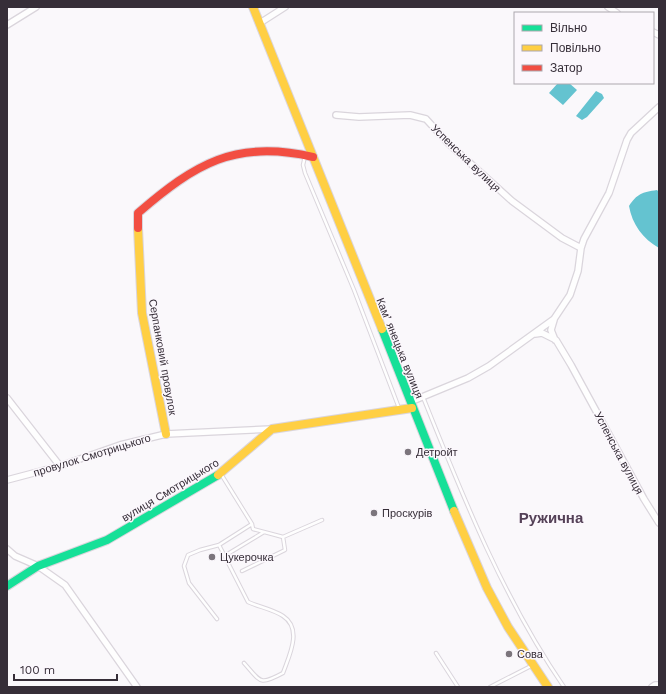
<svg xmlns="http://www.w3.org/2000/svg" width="666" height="694" font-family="'Work Sans',sans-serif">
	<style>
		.water { fill: #64c3d0 }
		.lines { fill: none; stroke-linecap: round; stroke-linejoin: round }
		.lane-casing { stroke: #dad5dc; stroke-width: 4.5 }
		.street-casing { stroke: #dad5dc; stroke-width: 8 }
		.fast-casing { stroke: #dad5dc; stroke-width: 10 }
		.slow-casing { stroke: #dad5dc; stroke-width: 10 }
		.jam-casing { stroke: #dad5dc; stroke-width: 10 }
		.lane { stroke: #fefefe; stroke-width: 2.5 }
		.street { stroke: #fefefe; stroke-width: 5.5 }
		.fast { stroke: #16e098; stroke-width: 8 }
		.slow { stroke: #ffcf43; stroke-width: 8 }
		.jam { stroke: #f24e42; stroke-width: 8 }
		.poi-dot { fill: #7b757c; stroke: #fbf7fc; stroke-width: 1.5 }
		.labels { text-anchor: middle; stroke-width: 3; stroke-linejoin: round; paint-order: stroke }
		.street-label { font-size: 11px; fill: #362e38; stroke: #fbf7fc }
		.poi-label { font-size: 11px; fill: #362e38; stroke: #fbf7fc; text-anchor: start }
		.district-label { font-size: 15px; font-weight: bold; fill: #544157; stroke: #fbf7fc }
	</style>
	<rect width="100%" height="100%" fill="#faf8fb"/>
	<!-- water -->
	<path class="water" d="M558,83H569L577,90L563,105L549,93Z
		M596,91L602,94L604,98L587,117L582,120L576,116Z
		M657,190L659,192V248C643,239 632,224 629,206C637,194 642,192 657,190Z"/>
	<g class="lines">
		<defs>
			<path id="lane" d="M305,156L303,165L305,173L354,290L399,408
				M423,397C463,497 503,598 564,687
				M252,524L253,529L283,537L322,520
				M219,545L248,602C259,607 272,609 283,616C303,629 289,656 283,673C259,686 261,682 244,663
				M226,555L264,532
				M242,571L285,550L283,537
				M217,619L189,583L184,566L188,555L200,550L219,545L252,524L221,474
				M436,653L458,687
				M490,687L533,665"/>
			<path id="street" d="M608,7L617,13
				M260,23L285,7
				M7,25L36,7
				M653,32L659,35
				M336,115L359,117L410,115L426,119L449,144L512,201L562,238L581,248
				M554,320L551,330L555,340
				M535,334L542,333L556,340L571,365L644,499L659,523
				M7,398L60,466
				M410,402L468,378L489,366L554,319L570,295L578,271L581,248L584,239L609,193L627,140L631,133L659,107
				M7,480L60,466L120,445L166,434L272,429
				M7,549L15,556L38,566L65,585L137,687
				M652,687L655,685H659"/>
			<path id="fast" d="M382,329L454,511
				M7,586L38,566L107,540L218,475"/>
			<path id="slow" d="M253,7L382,329
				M138,228L142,313L166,434
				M218,475L272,429L412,408
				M454,511L487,588L508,627L548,687"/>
			<path id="jam" d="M138,228V213C195,164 235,139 313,157"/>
		</defs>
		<!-- lane casing -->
		<use href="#lane" class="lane-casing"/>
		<!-- street casing -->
		<use href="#street" class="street-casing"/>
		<!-- fast casing -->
		<use href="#fast" class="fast-casing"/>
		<!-- slow casing -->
		<use href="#slow" class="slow-casing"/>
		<!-- jam casing -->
		<use href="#jam" class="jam-casing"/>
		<!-- lane -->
		<use href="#lane" class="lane"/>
		<!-- street -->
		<use href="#street" class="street"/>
		<!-- fast -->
		<use href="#fast" class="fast"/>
		<!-- slow -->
		<use href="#slow" class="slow"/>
		<!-- jam -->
		<use href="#jam" class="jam"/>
	</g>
	<!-- markers -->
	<g class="poi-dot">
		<circle cx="408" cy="452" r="4"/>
		<circle cx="374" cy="513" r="4"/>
		<circle cx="212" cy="557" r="4"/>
		<circle cx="509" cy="654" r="4"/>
	</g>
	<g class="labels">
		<!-- street labels -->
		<g class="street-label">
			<text transform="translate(466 158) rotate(44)" y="4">Успенська вулиця</text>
			<text transform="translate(400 348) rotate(68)" y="4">Камʼянецька вулиця</text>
			<text transform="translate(163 357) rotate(80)" y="4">Серпанковий провулок</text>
			<text transform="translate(619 453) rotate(62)" y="4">Успенська вулиця</text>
			<text transform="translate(92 455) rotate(-17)" y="4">провулок Смотрицького</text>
			<text transform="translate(170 490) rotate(-31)" y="4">вулиця Смотрицького</text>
		</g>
		<!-- poi labels -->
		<g class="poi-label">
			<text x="416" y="456">Детройт</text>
			<text x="382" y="517">Проскурів</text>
			<text x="220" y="561">Цукерочка</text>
			<text x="517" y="658">Сова</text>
		</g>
		<!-- district labels -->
		<g class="district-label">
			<text x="551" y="523">Ружична</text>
		</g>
	</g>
	<!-- border -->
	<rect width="666" height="694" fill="none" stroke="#362e38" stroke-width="16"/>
	<!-- legend -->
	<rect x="514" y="12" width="140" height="72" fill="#fbf7fc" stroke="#aca7ae"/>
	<rect x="522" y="25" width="20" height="6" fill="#16e098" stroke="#aca7ae"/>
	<text x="550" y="32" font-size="12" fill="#362e38">Вільно</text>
	<rect x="522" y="45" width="20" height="6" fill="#ffcf43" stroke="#aca7ae"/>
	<text x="550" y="52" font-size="12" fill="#362e38">Повільно</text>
	<rect x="522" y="65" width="20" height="6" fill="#f24e42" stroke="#aca7ae"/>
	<text x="550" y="72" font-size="12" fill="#362e38">Затор</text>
	<!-- scale -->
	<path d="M14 674v6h103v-6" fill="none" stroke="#362e38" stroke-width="2"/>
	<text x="20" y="674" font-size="12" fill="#362e38" stroke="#fbf7fc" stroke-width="3" paint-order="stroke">100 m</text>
</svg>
